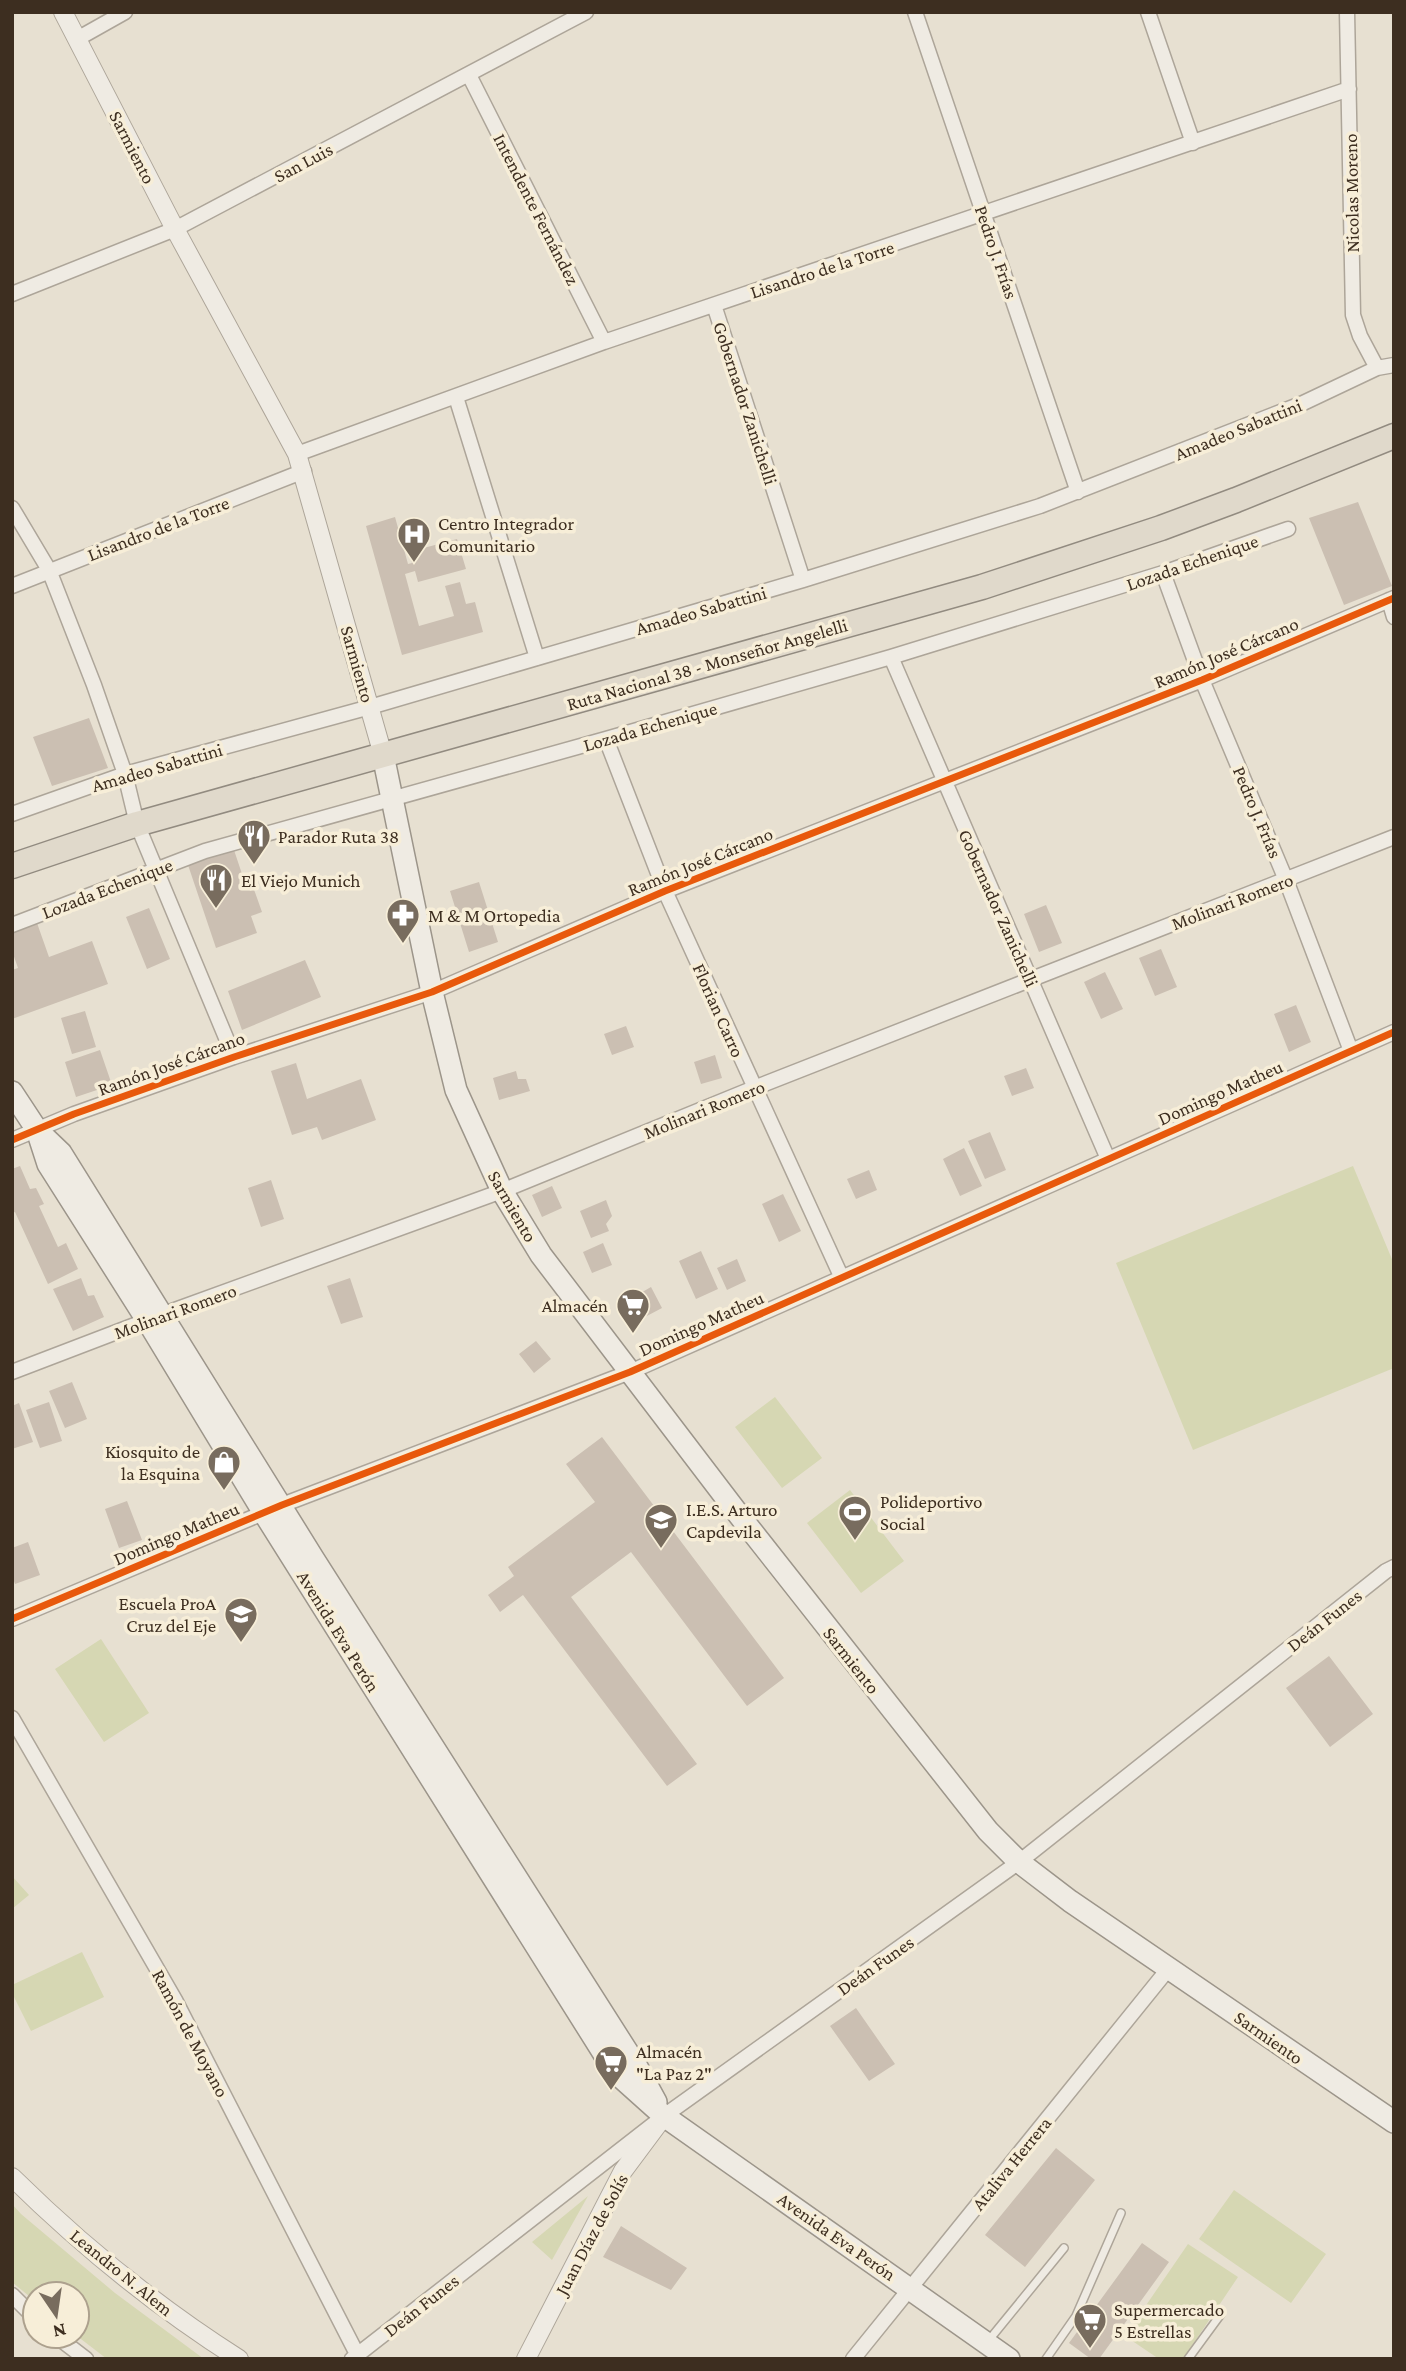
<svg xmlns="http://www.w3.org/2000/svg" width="1406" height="2371" font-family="'Crimson Pro',serif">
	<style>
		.green { fill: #d6d7b3 }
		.building { fill: #cbbfb2 }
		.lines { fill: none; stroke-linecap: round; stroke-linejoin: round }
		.service-casing { stroke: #ada599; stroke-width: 10 }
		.minor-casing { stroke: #ada599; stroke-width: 17 }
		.tertiary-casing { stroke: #ada599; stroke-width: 20 }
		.secondary-casing { stroke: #9c958a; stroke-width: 24 }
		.trunk-casing { stroke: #928b80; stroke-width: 27 }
		.service { stroke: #efebe3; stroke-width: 7 }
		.minor { stroke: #efebe3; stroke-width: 14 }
		.tertiary { stroke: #efebe3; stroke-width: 18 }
		.secondary { stroke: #efebe3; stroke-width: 21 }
		.trunk { stroke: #e0d9cb; stroke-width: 24 }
		.cycleway-casing { stroke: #f7eed8; stroke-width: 11 }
		.cycleway { stroke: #e8590c; stroke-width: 7 }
		.labels { text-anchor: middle; stroke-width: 7; stroke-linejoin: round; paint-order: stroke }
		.street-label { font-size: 19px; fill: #3d2e20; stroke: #f7eed8 }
		.poi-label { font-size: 19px; fill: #3d2e20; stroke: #f7eed8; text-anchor: start }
	</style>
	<rect width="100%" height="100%" fill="#e7e0d1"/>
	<!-- green -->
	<path class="green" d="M1353,1166L1394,1264V1368L1193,1450L1116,1263Z
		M775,1397L822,1458L782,1488L735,1427Z
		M850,1490L904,1561L861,1593L807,1523Z
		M101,1639L149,1713L104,1742L55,1669Z
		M12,1876L29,1895L12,1909Z
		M82,1952L104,1997L31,2031L12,1993V1985Z
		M1234,2190L1326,2254L1291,2303L1199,2239Z
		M588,2196L552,2260L532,2242Z
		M12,2204L21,2214L115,2293L204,2359H107L77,2336V2294H35V2301L12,2282Z
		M1188,2244L1238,2277L1183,2359H1159L1125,2336Z"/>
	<!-- building -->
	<path class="building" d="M1358,502L1392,586L1344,605L1309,518Z
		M395,517L408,564L412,563L409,552L457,539L466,569L418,582L415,571L405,574L419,626L454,616L445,586L460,582L466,604L475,602L483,632L402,655L366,526Z
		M89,718L108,768L52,786L33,737Z
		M234,850L246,886L252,884L262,912L251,916L257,933L216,948L188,865Z
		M479,882L498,942L469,952L450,891Z
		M1046,905L1062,943L1039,952L1024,914Z
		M149,908L170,959L147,969L126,917Z
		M37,923L49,957L92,941L108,984L12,1019V970L18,968L12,951V932Z
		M1161,949L1177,987L1155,996L1139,958Z
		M305,960L321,997L242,1030L228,991Z
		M1105,972L1123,1009L1101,1019L1084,982Z
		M1296,1005L1311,1042L1289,1052L1274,1014Z
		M85,1011L96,1047L72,1054L61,1018Z
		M626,1026L634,1047L612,1055L604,1034Z
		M100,1050L112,1085L76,1097L65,1062Z
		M715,1055L722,1078L701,1084L694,1062Z
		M296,1063L307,1099L361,1079L376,1120L322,1140L317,1127L292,1135L271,1071Z
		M1026,1068L1034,1088L1012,1096L1004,1076Z
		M516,1071L518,1079H526L530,1091L499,1100L493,1078Z
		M990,1132L1006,1170L985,1179L968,1141Z
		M964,1148L982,1186L960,1196L943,1159Z
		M20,1166L30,1189L36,1188L44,1204L39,1206L58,1247L66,1243L78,1269L48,1284L15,1212L12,1213V1169Z
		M869,1170L877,1190L856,1199L847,1179Z
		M271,1180L284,1219L261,1227L248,1188Z
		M552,1186L562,1208L542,1217L532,1195Z
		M783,1194L801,1231L779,1242L762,1204Z
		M606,1200L612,1216L606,1224L609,1231L591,1238L580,1211Z
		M603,1243L612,1265L592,1273L583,1252Z
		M701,1251L718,1289L696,1299L679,1261Z
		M737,1259L746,1281L727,1290L717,1268Z
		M81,1278L88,1296L94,1295L104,1317L73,1331L53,1289Z
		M350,1278L363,1317L341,1324L327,1286Z
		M651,1287L662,1308L643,1318L632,1298Z
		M536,1341L551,1359L534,1373L519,1354Z
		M72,1382L87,1419L65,1428L49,1391Z
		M49,1402L62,1441L40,1448L26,1410Z
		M19,1403L33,1442L12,1449V1406Z
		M602,1437L784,1678L747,1706L631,1552L571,1597L697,1764L667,1786L523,1595L500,1612L488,1595L514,1576L508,1567L595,1502L566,1464Z
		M127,1501L142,1540L119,1548L105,1509Z
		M28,1542L40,1575L15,1584L12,1576V1548Z
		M1329,1656L1373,1714L1330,1747L1286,1688Z
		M856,2008L895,2064L869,2081L830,2026Z
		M1056,2148L1095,2180L1025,2267L985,2235Z
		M621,2226L687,2268L671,2290L603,2257Z
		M1142,2243L1169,2262L1099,2359H1091L1069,2343Z"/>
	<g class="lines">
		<defs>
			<path id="service" d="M989,2340L1064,2248
				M1046,2359L1076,2316L1121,2213
				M1188,2359L1221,2314"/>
			<path id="minor" d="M915,12L1078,492
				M1148,12L1193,143
				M1347,12L1353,315L1360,336L1377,368
				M77,39L125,12
				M469,75L604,342
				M12,294L175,229L586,12
				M714,305L803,580
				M456,397L537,658
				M297,454L604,342L1349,89
				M12,508L49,570L94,685L125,774L137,824L234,1057
				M1163,573L1202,680L1286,880L1351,1051
				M12,586L304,471
				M1389,600L1394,617
				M891,657L1108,1159
				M606,739L665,891L841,1276
				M12,814L125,774L370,707L803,580L1040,506L1301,404L1377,368L1394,365
				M12,925L205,851L606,739L891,657L1163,573L1288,529
				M12,1140L74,1114L234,1057L432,992L665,891L1202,680L1394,598
				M12,1372L161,1315L502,1191L754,1088L1394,837
				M12,1619L282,1505L630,1372L1394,1032
				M12,1718L175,2000L357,2354
				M12,2295L35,2318
				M56,2336L86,2359
				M352,2359L664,2116L1019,1862L1386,1571L1394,1567
				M853,2359L1169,1968"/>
			<path id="tertiary" d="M63,12L175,229L297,454L383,755
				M12,2177C81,2245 157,2307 239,2359
				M526,2359L623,2171L664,2116"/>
			<path id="secondary" d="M383,755L432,992L456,1090L502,1191L541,1255L630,1372L739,1515L988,1831L1019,1862L1070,1901L1394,2122
				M12,1092L37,1130L61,1153L313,1558L637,2067L656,2102
				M37,1130L48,1164L147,1320L264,1513L616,2073L664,2116L1009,2359"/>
			<path id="trunk" d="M12,866L137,824L982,587L1161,528L1236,500L1394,436"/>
		</defs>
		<!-- service casing -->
		<use href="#service" class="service-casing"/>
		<!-- minor casing -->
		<use href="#minor" class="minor-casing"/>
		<!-- tertiary casing -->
		<use href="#tertiary" class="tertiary-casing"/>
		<!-- secondary casing -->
		<use href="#secondary" class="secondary-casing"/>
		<!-- trunk casing -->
		<use href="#trunk" class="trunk-casing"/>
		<!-- service -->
		<use href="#service" class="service"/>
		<!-- minor -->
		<use href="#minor" class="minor"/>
		<!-- tertiary -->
		<use href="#tertiary" class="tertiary"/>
		<!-- secondary -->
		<use href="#secondary" class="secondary"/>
		<!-- trunk -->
		<use href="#trunk" class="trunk"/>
		<defs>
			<path id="cycleway" d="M12,1140L74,1114L234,1057L432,992L665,891L1202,680L1394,598
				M12,1619L282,1505L630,1372L1394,1032"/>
		</defs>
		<!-- cycleway casing -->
		<use href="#cycleway" class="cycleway-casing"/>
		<!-- cycleway -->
		<use href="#cycleway" class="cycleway"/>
	</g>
	<!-- icons -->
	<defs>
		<symbol id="hospital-pin" viewBox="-11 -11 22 30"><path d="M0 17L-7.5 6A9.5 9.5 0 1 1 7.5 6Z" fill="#786c5e" stroke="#f7eed8"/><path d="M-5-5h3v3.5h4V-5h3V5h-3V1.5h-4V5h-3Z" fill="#fff"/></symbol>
		<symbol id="restaurant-pin" viewBox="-11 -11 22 30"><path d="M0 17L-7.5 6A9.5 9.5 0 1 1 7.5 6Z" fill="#786c5e" stroke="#f7eed8"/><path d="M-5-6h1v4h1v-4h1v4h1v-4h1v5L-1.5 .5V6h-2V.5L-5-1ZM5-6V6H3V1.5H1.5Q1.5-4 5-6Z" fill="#fff"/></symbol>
		<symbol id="pharmacy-pin" viewBox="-11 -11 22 30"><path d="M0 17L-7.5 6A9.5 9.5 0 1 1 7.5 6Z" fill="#786c5e" stroke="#f7eed8"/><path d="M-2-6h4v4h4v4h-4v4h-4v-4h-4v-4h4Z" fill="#fff"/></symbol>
		<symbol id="supermarket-pin" viewBox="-11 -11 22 30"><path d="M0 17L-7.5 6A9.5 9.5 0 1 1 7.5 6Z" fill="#786c5e" stroke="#f7eed8"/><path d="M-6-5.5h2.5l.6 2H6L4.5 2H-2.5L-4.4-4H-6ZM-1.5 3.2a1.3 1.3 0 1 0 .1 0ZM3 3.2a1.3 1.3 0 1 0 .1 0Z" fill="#fff"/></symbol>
		<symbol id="shop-pin" viewBox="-11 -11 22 30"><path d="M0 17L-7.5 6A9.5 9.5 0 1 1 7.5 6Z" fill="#786c5e" stroke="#f7eed8"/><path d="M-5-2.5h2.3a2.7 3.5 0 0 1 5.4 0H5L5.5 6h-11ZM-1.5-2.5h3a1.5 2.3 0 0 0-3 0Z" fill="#fff"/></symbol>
		<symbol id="stadium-pin" viewBox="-11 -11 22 30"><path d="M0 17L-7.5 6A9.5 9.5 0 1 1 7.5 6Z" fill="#786c5e" stroke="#f7eed8"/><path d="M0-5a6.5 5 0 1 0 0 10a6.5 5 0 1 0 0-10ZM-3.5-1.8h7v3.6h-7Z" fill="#fff"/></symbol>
		<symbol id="university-pin" viewBox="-11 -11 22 30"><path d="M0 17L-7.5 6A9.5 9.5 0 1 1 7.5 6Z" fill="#786c5e" stroke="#f7eed8"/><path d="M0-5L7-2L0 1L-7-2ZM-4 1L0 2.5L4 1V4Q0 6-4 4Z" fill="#fff"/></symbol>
		<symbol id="school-pin" viewBox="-11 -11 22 30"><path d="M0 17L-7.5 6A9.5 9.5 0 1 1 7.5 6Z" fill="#786c5e" stroke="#f7eed8"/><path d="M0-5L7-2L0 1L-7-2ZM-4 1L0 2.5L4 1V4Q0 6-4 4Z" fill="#fff"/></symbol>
	</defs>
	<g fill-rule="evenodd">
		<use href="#hospital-pin" x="395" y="515" width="38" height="52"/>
		<use href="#restaurant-pin" x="235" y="817" width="38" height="52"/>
		<use href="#restaurant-pin" x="197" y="861" width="38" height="52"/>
		<use href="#pharmacy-pin" x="384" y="896" width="38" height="52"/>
		<use href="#supermarket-pin" x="614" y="1286" width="38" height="52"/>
		<use href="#shop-pin" x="205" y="1443" width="38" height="52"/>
		<use href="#stadium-pin" x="836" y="1493" width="38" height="52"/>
		<use href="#university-pin" x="642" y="1501" width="38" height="52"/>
		<use href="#school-pin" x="222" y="1595" width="38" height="52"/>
		<use href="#supermarket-pin" x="592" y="2043" width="38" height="52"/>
		<use href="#supermarket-pin" x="1071" y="2301" width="38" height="52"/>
	</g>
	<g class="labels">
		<!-- street labels -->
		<g class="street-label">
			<text transform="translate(133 147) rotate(63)" y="7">Sarmiento</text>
			<text transform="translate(303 162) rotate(-28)" y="7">San Luis</text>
			<text transform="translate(1351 193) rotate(-91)" y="7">Nicolas Moreno</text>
			<text transform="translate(537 209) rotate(63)" y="7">Intendente Fernández</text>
			<text transform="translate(997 252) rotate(71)" y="7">Pedro J. Frías</text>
			<text transform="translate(822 269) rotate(-18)" y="7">Lisandro de la Torre</text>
			<text transform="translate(746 403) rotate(72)" y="7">Gobernador Zanichelli</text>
			<text transform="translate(1238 429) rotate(-22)" y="7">Amadeo Sabattini</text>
			<text transform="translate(158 528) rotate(-21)" y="7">Lisandro de la Torre</text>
			<text transform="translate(1192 562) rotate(-19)" y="7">Lozada Echenique</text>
			<text transform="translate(701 610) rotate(-16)" y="7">Amadeo Sabattini</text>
			<text transform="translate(1226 652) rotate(-23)" y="7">Ramón José Cárcano</text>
			<text transform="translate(358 664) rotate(74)" y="7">Sarmiento</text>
			<text transform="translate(707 664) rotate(-16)" y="7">Ruta Nacional 38 - Monseñor Angelelli</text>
			<text transform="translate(650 726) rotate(-16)" y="7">Lozada Echenique</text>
			<text transform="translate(157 767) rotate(-16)" y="7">Amadeo Sabattini</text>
			<text transform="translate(1258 812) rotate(67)" y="7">Pedro J. Frías</text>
			<text transform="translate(700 861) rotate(-22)" y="7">Ramón José Cárcano</text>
			<text transform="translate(107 888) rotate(-21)" y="7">Lozada Echenique</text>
			<text transform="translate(1232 901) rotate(-21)" y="7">Molinari Romero</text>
			<text transform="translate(999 908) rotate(66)" y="7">Gobernador Zanichelli</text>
			<text transform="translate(719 1010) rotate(66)" y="7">Florian Carro</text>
			<text transform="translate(171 1063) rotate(-20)" y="7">Ramón José Cárcano</text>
			<text transform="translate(1220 1092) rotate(-24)" y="7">Domingo Matheu</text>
			<text transform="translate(704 1109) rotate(-22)" y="7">Molinari Romero</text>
			<text transform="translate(513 1206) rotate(60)" y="7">Sarmiento</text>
			<text transform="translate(175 1311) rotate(-20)" y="7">Molinari Romero</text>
			<text transform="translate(701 1323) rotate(-24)" y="7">Domingo Matheu</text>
			<text transform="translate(176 1533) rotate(-23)" y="7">Domingo Matheu</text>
			<text transform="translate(1324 1620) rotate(-38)" y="7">Deán Funes</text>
			<text transform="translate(339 1631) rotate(58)" y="7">Avenida Eva Perón</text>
			<text transform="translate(852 1660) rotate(52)" y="7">Sarmiento</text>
			<text transform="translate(875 1965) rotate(-35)" y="7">Deán Funes</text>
			<text transform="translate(191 2033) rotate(62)" y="7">Ramón de Moyano</text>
			<text transform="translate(1269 2037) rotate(35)" y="7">Sarmiento</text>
			<text transform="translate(1011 2163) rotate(-51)" y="7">Ataliva Herrera</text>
			<text transform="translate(591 2234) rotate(-62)" y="7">Juan Díaz de Solís</text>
			<text transform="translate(837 2236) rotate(35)" y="7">Avenida Eva Perón</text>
			<text transform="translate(122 2272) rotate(39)" y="7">Leandro N. Alem</text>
			<text transform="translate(421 2305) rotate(-38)" y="7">Deán Funes</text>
		</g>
		<!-- poi labels -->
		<g class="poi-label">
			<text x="438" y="530">Centro Integrador<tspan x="438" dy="22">Comunitario</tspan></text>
			<text x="278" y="843">Parador Ruta 38</text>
			<text x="241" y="887">El Viejo Munich</text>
			<text x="428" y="922">M &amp; M Ortopedia</text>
			<text x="608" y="1312" text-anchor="end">Almacén</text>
			<text x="200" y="1458" text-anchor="end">Kiosquito de<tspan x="200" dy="22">la Esquina</tspan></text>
			<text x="880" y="1508">Polideportivo<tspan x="880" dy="22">Social</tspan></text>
			<text x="686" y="1516">I.E.S. Arturo<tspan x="686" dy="22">Capdevila</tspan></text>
			<text x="216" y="1610" text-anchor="end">Escuela ProA<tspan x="216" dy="22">Cruz del Eje</tspan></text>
			<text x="636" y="2058">Almacén<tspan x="636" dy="22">"La Paz 2"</tspan></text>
			<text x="1114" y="2316">Supermercado<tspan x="1114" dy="22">5 Estrellas</tspan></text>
		</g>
	</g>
	<!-- border -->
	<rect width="1406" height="2371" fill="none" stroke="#3d2e20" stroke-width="28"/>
	<!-- north arrow -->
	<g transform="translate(56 2315) rotate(167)"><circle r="33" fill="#f7eed8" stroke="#ada18e" stroke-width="2"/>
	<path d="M0-5L12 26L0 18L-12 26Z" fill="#786c5e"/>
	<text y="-10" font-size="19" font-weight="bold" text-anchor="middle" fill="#3d2e20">N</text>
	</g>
</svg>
